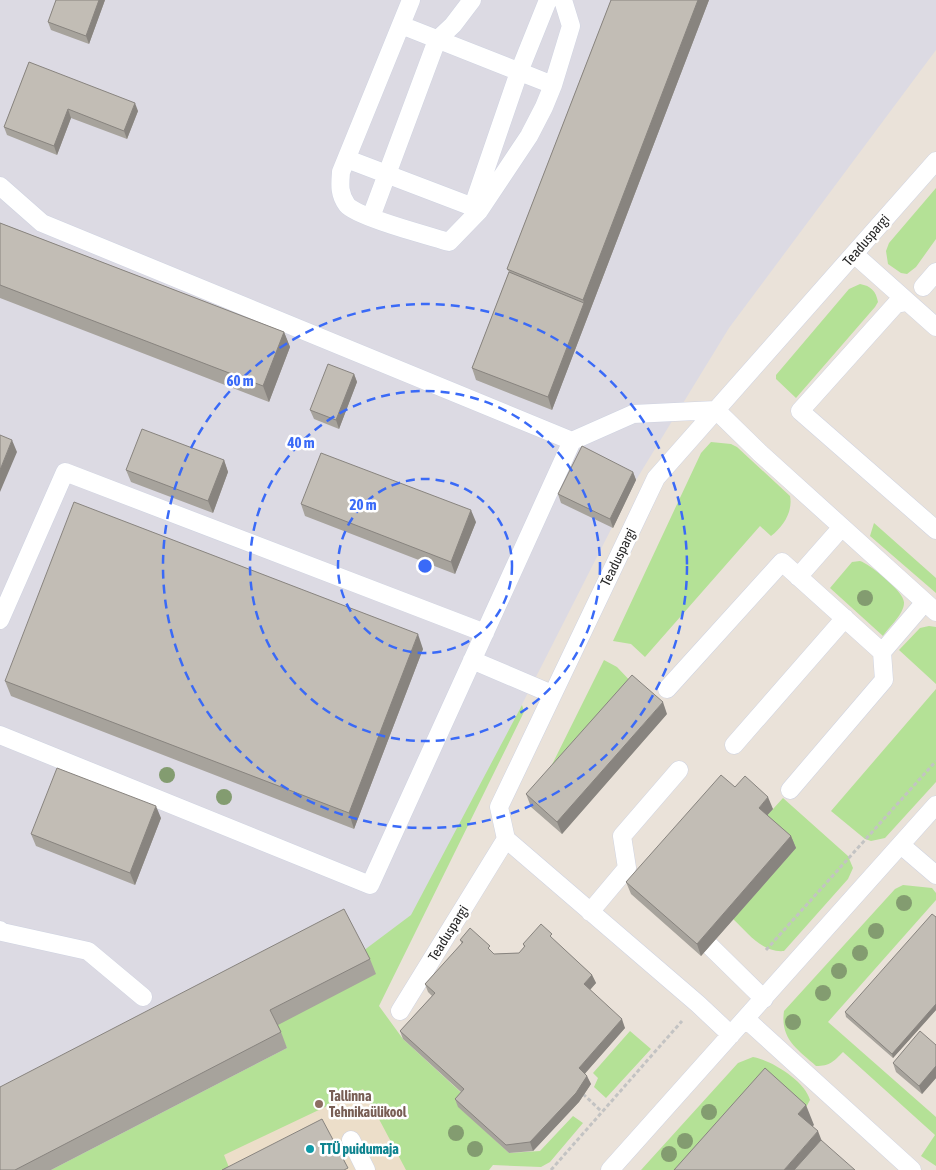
<svg xmlns="http://www.w3.org/2000/svg" width="936" height="1170" font-family="'Asap Condensed',sans-serif">
	<style>
		.industrial { fill: #dcdae3 }
		.education { fill: #ecdec9 }
		.green { fill: #b4e196 }
		.lines { fill: none; stroke-linecap: round; stroke-linejoin: round }
		.lane-casing { stroke: #cfd3e1; stroke-width: 19 }
		.path { stroke: #c3c3c3; stroke-width: 3; stroke-dasharray: 4 2.5; stroke-linecap: butt }
		.lane { stroke: #fff; stroke-width: 18 }
		.tree { fill: #839c70 }
		.wall { fill: #a7a39c }
		.shaded-wall { fill: #88847f }
		.building { fill: #c2bdb5; stroke: #88847f }
		.ring { fill: none; stroke: #3a6af7; stroke-width: 2.5; stroke-dasharray: 9 6 }
		.education-dot { fill: #8d6e63; stroke: #fff; stroke-width: 2 }
		.culture-dot { fill: #0f9aa8; stroke: #fff; stroke-width: 2 }
		.labels { text-anchor: middle; stroke-width: 5; stroke-linejoin: round; paint-order: stroke }
		.street-label { font-size: 14px; fill: #282828; stroke: #fff }
		.education-label { font-size: 14px; font-weight: bold; fill: #785e54; stroke: #fff; text-anchor: start }
		.culture-label { font-size: 14px; font-weight: bold; fill: #0d838f; stroke: #fff; text-anchor: start }
		.centre { fill: #3a6af7; stroke: #fff; stroke-width: 2.5 }
		.ring-label { font-size: 15px; text-anchor: middle; font-weight: bold; fill: #3a6af7; stroke: #fff; stroke-width: 5; stroke-linejoin: round; paint-order: stroke }
	</style>
	<rect width="100%" height="100%" fill="#eae2d9"/>
	<!-- industrial -->
	<path class="industrial" d="M0,0H936V50L729,328L636,480L475,797L345,1039L116,1170H0Z"/>
	<!-- education -->
	<path class="education" d="M345,1039L469,1170H116Z"/>
	<!-- green -->
	<path class="green" d="M936,188V239L916,267L907,274L901,273L888,264L886,251L889,243Z
		M860,284C871,286 876,291 878,302L875,307L796,398L776,379V375L849,289Z
		M711,442L731,444L737,447L790,496C793,511 784,526 771,536L760,526L645,657L631,644L613,641L701,453Z
		M874,523L936,578V593L870,536Z
		M860,561C870,564 905,592 904,603C904,614 889,627 883,636L830,588L852,562Z
		M929,626L936,627V684L899,650L920,628Z
		M604,660L617,667L636,687L531,807Z
		M936,689V782L885,838L871,841L865,839L831,811Z
		M522,705L524,712L379,1006L403,1039L467,1098L459,1107L509,1153L540,1151L573,1116L583,1123L550,1162L541,1167L493,1165L489,1170H406L363,1089L224,1155L230,1170H51L287,1048L276,1026L363,951L411,915Z
		M783,798L848,856L853,868L848,879L784,951C762,953 748,933 733,919L795,848L763,820Z
		M903,885L932,888L936,893V900L828,1022L936,1117V1166L921,1156L935,1135L843,1052C833,1062 830,1066 816,1066C797,1049 780,1039 784,1011L895,889Z
		M630,1031L651,1049L606,1098L594,1087L598,1078L593,1073Z
		M753,1057C771,1060 805,1081 810,1100L804,1111L694,1170H641L738,1063Z"/>
	<g class="lines">
		<defs>
			<path id="lane" d="M411,0L341,172C340,185 339,194 347,205C357,217 430,236 449,242L479,211L529,136L544,107L553,85L571,26L563,0
				M401,25L553,85
				M347,159L473,207L480,201
				M0,186L42,223L572,441
				M473,206L519,72L548,0
				M371,217L437,40L453,25L472,0
				M854,254L936,327
				M923,287L936,272
				M907,302L896,304L800,411L936,530
				M798,577L842,527
				M0,620L65,472L485,633
				M472,660L552,694
				M667,689L782,562L882,652
				M0,735L370,885L572,441L633,414L716,410L760,453L936,612
				M734,745L845,618
				M790,790L884,680L882,652L925,602
				M506,839L698,1004L731,1035
				M901,845L936,875
				M590,912L627,868L622,836L679,770
				M0,930L2,932L88,951L143,997
				M710,946L764,999
				M400,1011L506,839L499,807L656,478L936,161
				M746,1019L912,1170
				M351,1140L366,1170
				M610,1170L936,805"/>
		</defs>
		<!-- lane casing -->
		<use href="#lane" class="lane-casing"/>
		<!-- path -->
		<path class="path" d="M766,950L936,761
			M583,1094L601,1111
			M551,1170L682,1021"/>
		<!-- lane -->
		<use href="#lane" class="lane"/>
	</g>
	<!-- trees -->
	<g class="tree">
		<circle cx="865" cy="598" r="8"/>
		<circle cx="167" cy="775" r="8"/>
		<circle cx="224" cy="797" r="8"/>
		<circle cx="904" cy="903" r="8"/>
		<circle cx="876" cy="931" r="8"/>
		<circle cx="860" cy="953" r="8"/>
		<circle cx="839" cy="971" r="8"/>
		<circle cx="823" cy="993" r="8"/>
		<circle cx="793" cy="1022" r="8"/>
		<circle cx="709" cy="1112" r="8"/>
		<circle cx="456" cy="1133" r="8"/>
		<circle cx="685" cy="1141" r="8"/>
		<circle cx="475" cy="1149" r="8"/>
		<circle cx="669" cy="1154" r="8"/>
	</g>
	<!-- wall -->
	<path class="wall" d="M56,0H105L89,44L51,30L48,22Z
		M611,0H709L552,410L476,380L472,368L509,272L507,269Z
		M29,62L138,111L127,139L71,118L57,155L7,135L4,127Z
		M0,223L284,332L290,347L269,402L0,298Z
		M354,374L357,382L339,429L314,419L310,410Z
		M224,460L228,472L213,513L131,482L126,470Z
		M633,472L636,480L613,528L561,503L558,494Z
		M301,504L476,522L455,574L305,516Z
		M423,649L354,829L11,696L5,681Z
		M667,714L562,834L531,807L526,794Z
		M735,787L773,809L767,815L791,836L796,848L701,956L631,894L626,882Z
		M161,818L135,885L36,846L31,834Z
		M936,917V1010L893,1058L846,1017L845,1012Z
		M460,940L492,953L494,954L519,953L524,947L523,944L554,940L592,975L596,983L590,990L625,1028L585,1073L591,1084L579,1102L533,1151L509,1153L458,1107L455,1099L461,1092L403,1039L400,1031L432,996L428,992L425,984L462,944Z
		M370,959L376,974L278,1025L281,1032L287,1048L51,1170H0V1087Z
		M936,1045V1078L922,1094L896,1072L893,1063Z"/>
	<!-- shaded-wall -->
	<path class="shaded-wall" d="M99,0H105L89,44L86,36Z
		M698,0H709L552,410L548,397L584,303L583,300Z
		M135,103L138,111L127,139L124,131Z
		M68,109L71,118L57,155L54,146Z
		M284,332L290,347L269,402L263,386Z
		M354,374L357,382L339,429L336,420Z
		M12,440L17,452L0,492V470Z
		M224,460L228,472L213,513L208,501Z
		M633,472L636,480L613,528L610,519Z
		M471,510L476,522L455,574L451,562Z
		M418,634L423,649L354,829L349,813Z
		M663,702L667,714L562,834L557,822Z
		M768,797L773,809L763,820L759,808Z
		M156,806L161,818L135,885L130,873Z
		M791,836L796,848L701,956L697,944Z
		M592,975L596,983L587,993L584,984Z
		M936,1004V1010L893,1058L892,1054Z
		M622,1019L625,1028L582,1077L579,1068Z
		M936,1066V1078L922,1094L919,1086Z
		M587,1076L591,1084L579,1102L533,1151L530,1142Z
		M806,1105L814,1125L805,1134L798,1114Z
		M818,1131L826,1152L810,1170H784Z"/>
	<!-- building -->
	<path class="building" d="M56,0H99L86,36L48,22Z
		M611,0H698L583,300L507,269Z
		M29,62L135,103L124,131L68,109L54,146L4,127Z
		M0,223L284,332L263,386L0,285Z
		M509,272L584,303L548,397L472,368Z
		M328,364L354,374L336,420L310,410Z
		M142,429L224,460L208,501L126,470Z
		M0,435L12,440L0,470Z
		M582,446L633,472L610,519L558,494Z
		M321,453L471,510L451,562L301,504Z
		M74,502L418,634L349,813L5,681Z
		M632,675L663,702L557,822L526,794Z
		M57,768L156,806L130,873L31,834Z
		M721,775L735,787L745,776L768,797L759,808L791,836L697,944L626,882Z
		M344,909L370,959L270,1010L281,1032L15,1170H0V1087Z
		M932,914L936,917V1004L892,1054L845,1012Z
		M541,924L552,934L550,936L592,975L584,984L622,1019L579,1068L587,1076L576,1093L530,1142L506,1145L455,1099L464,1089L400,1031L435,993L425,984L463,942L460,940L470,928L490,946L488,948L494,954L519,953L525,946L523,944Z
		M920,1031L936,1045V1066L919,1086L893,1063Z
		M765,1068L806,1105L798,1114L818,1131L784,1170H674Z
		M322,1119L348,1168L344,1170H222Z
		M821,1140L855,1170H794Z"/>
	<!-- distance rings -->
	<g class="ring">
		<circle cx="425" cy="566" r="87"/>
		<circle cx="425" cy="566" r="175"/>
		<circle cx="425" cy="566" r="262"/>
	</g>
	<!-- markers -->
	<circle class="education-dot" cx="319" cy="1104" r="5"/>
	<circle class="culture-dot" cx="310" cy="1149" r="5"/>
	<g class="labels">
		<!-- street labels -->
		<g class="street-label">
			<text transform="translate(866 240) rotate(-49)" y="5">Teaduspargi</text>
			<text transform="translate(618 557) rotate(-64)" y="5">Teaduspargi</text>
			<text transform="translate(448 933) rotate(-58)" y="5">Teaduspargi</text>
		</g>
		<!-- education labels -->
		<g class="education-label">
			<text x="329" y="1101">Tallinna<tspan x="329" dy="16">Tehnikaülikool</tspan></text>
		</g>
		<!-- culture labels -->
		<g class="culture-label">
			<text x="320" y="1154">TTÜ puidumaja</text>
		</g>
	</g>
	<circle cx="425" cy="566" r="8" class="centre"/>
	<g class="ring-label">
		<text x="240" y="386">60 m</text>
		<text x="301" y="448">40 m</text>
		<text x="363" y="510">20 m</text>
	</g>
</svg>
